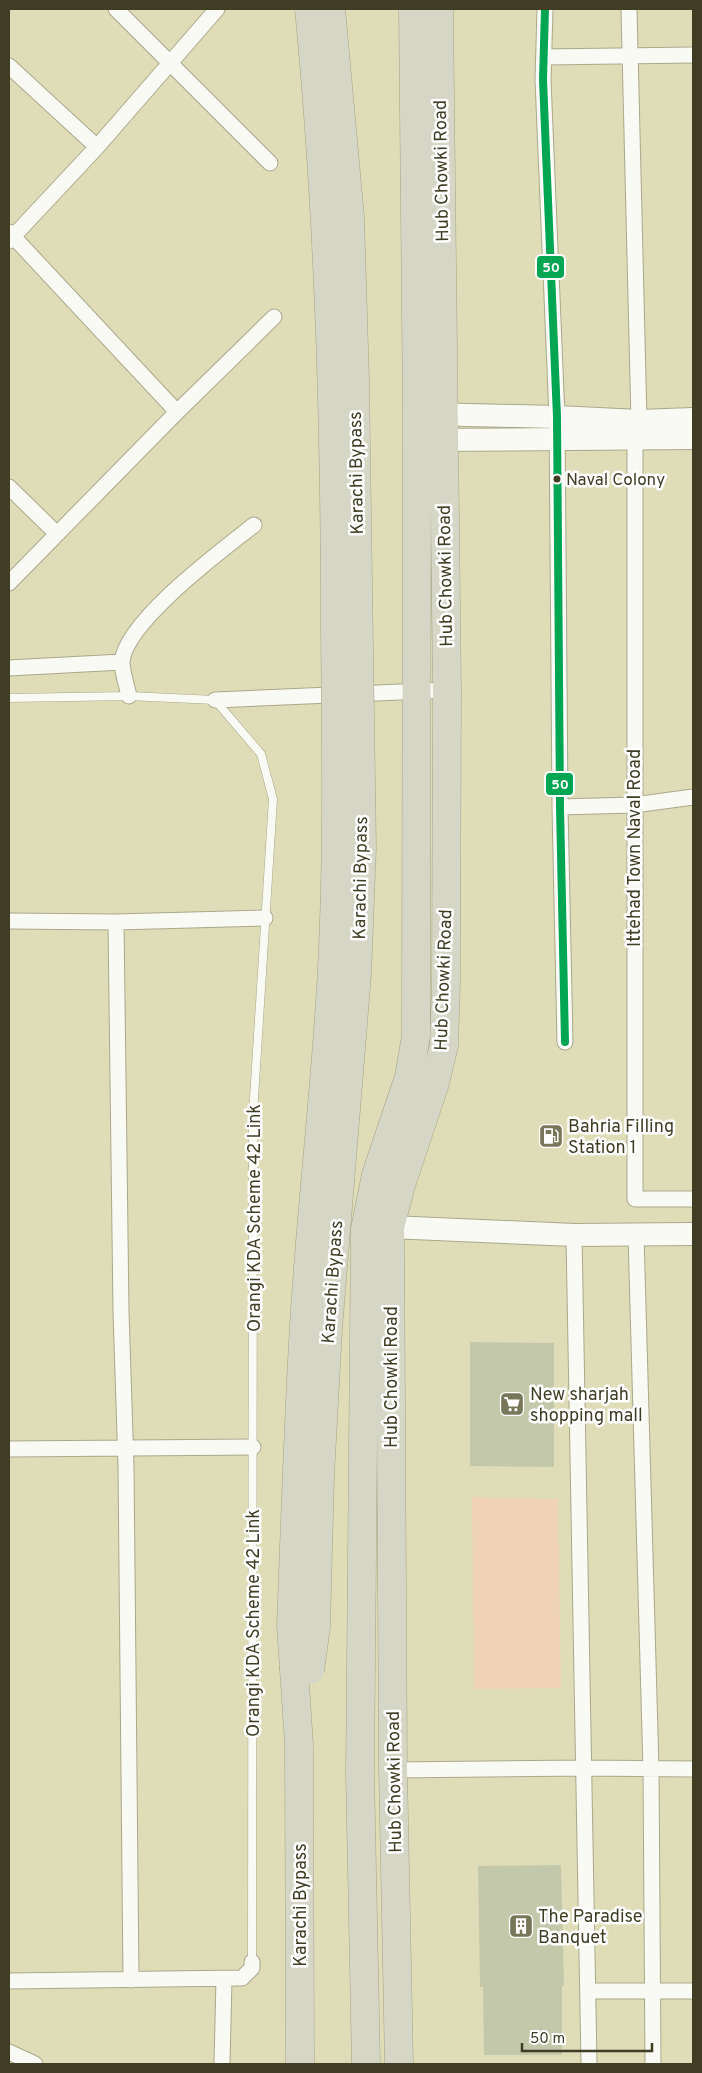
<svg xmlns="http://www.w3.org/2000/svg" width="702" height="2073" font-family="Overpass,sans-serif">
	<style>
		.green { fill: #f0d3b6 }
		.building { fill: #c4c8ab }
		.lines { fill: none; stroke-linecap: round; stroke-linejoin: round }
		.lane-casing { stroke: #aaa88b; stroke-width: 9 }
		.street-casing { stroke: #aaa88b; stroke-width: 17 }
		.secondary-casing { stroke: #aaa88b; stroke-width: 24 }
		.highway-casing { stroke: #a4a385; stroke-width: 29 }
		.lane { stroke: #fafaf4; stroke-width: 8 }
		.street { stroke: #fafaf4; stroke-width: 15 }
		.secondary { stroke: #fafaf4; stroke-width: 22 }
		.highway { stroke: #d6d6c6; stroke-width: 28 }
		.highway-bridge-casing { stroke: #a4a385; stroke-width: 29; stroke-linecap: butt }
		.highway-bridge { stroke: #d6d6c6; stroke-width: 28 }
		.bus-1-casing { stroke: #fff; stroke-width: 11 }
		.bus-1 { stroke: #00a651; stroke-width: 8 }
		.bus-dot { fill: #3f3e24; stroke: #fff; stroke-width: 2 }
		.labels { text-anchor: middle; stroke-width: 5; stroke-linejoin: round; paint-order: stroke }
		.bus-label { font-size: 17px; fill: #3f3e24; stroke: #fff; text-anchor: start }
		.street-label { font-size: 18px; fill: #3f3e24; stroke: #fff }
		.poi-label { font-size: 18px; fill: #3f3e24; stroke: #fff; text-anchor: start }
		.line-badge { stroke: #fff; stroke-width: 2 }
		.badge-label { font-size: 14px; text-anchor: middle; font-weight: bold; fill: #fff }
	</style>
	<rect width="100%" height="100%" fill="#dfddb8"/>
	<!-- green -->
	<path class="green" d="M472,1497L558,1499L561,1688L474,1689Z"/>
	<!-- building -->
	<path class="building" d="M470,1342L554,1343V1467L470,1466Z
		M561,1865L564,1986H562V2055H484L483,1987H480L478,1866Z"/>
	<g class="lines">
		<defs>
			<path id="lane" d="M9,698L129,696L215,700L261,754L273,799L253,1114L252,1962"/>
			<path id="street" d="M116,9L270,163
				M545,9L543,80L557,417L560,807L565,1042
				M629,9L639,421
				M544,57L693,55
				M9,66L97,147
				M9,232L177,412
				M9,241L97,147L217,9
				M635,439V1199H693
				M9,487L56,533
				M9,583L177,412L274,317
				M9,668L122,662
				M129,696C127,686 122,672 122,662C125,622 222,550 254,525
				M215,700L447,690
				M560,807L634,805L693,797
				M9,921L116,922L265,918
				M116,922L121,1312L126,1466L131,1980
				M574,1235L589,2064
				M636,1235L651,1769L653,2064
				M9,1449L253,1447
				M393,1770L584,1768L693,1769
				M9,1981L242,1978L252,1968V1962
				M588,1991H693
				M9,2052L35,2064
				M222,2064L224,1979"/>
			<path id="secondary" d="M428,414L557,417L639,421L693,419
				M427,440L693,438
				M374,1228L390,1227L574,1235L693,1234"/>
			<path id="highway" d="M294,1669L299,1745L300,2064
				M366,2064L360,1774L365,1229L376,1175L409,1077L416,1036L417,414L413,9
				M399,2064L393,1770L390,1227L401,1185L435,1083L444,1045L446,984L447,690L439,9"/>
		</defs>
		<!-- lane casing -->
		<use href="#lane" class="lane-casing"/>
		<!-- street casing -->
		<use href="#street" class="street-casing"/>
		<!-- secondary casing -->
		<use href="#secondary" class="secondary-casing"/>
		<!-- highway casing -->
		<use href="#highway" class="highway-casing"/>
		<!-- lane -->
		<use href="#lane" class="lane"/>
		<!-- street -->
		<use href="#street" class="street"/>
		<!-- secondary -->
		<use href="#secondary" class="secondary"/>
		<!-- highway -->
		<use href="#highway" class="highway"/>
		<defs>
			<path id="highway-bridge" d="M294,1669L291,1626C295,1526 298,1425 304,1325C311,1206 326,1087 332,968C338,854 336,740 335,627C335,420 329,214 309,9
				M310,1670L316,1627L320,1476L328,1329L357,975L362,848L355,381L350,217L331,9"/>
		</defs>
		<!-- highway-bridge casing -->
		<use href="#highway-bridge" class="highway-bridge-casing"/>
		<!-- highway-bridge -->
		<use href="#highway-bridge" class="highway-bridge"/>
		<defs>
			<path id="bus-1" d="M545,9L543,80L557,417L560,807L565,1042"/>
		</defs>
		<!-- bus-1 casing -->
		<use href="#bus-1" class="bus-1-casing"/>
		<!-- bus-1 -->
		<use href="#bus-1" class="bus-1"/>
	</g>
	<!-- icons -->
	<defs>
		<symbol id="fuel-square" viewBox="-11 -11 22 22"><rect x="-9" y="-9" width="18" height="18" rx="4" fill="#777658" stroke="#fff"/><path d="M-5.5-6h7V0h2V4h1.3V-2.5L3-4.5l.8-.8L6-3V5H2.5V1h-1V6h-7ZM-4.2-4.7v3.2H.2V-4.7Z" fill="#fff"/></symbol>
		<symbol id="supermarket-square" viewBox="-11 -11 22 22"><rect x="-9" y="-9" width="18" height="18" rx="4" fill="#777658" stroke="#fff"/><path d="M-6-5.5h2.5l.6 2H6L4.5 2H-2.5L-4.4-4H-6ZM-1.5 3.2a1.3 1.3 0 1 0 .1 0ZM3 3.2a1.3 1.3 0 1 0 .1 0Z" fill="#fff"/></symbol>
		<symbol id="building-square" viewBox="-11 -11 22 22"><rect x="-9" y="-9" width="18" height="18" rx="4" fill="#777658" stroke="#fff"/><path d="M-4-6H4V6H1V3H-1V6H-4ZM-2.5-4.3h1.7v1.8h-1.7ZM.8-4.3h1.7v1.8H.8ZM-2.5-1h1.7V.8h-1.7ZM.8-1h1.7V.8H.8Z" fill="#fff"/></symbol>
	</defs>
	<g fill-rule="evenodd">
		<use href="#fuel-square" x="537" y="1122" width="28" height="28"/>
		<use href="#supermarket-square" x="498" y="1390" width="28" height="28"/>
		<use href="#building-square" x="507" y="1912" width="28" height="28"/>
	</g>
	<!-- markers -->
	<circle class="bus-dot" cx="557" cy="479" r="4.5"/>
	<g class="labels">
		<!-- bus labels -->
		<g class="bus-label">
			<text x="566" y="485">Naval Colony</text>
		</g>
		<!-- street labels -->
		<g class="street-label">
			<text transform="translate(441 171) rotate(-91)" y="6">Hub Chowki Road</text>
			<text transform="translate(356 473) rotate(-91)" y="6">Karachi Bypass</text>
			<text transform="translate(445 576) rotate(-91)" y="6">Hub Chowki Road</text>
			<text transform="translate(634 848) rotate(-90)" y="6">Ittehad Town Naval Road</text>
			<text transform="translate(360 878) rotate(-89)" y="6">Karachi Bypass</text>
			<text transform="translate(443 980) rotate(-88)" y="6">Hub Chowki Road</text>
			<text transform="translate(254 1218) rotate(-90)" y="6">Orangi KDA Scheme 42 Link</text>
			<text transform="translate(332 1282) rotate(-86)" y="6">Karachi Bypass</text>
			<text transform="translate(391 1377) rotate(-90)" y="6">Hub Chowki Road</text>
			<text transform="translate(253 1623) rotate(-90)" y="6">Orangi KDA Scheme 42 Link</text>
			<text transform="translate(394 1782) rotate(-91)" y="6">Hub Chowki Road</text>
			<text transform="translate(300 1905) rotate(-90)" y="6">Karachi Bypass</text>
		</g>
		<!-- poi labels -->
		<g class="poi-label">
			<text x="568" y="1132">Bahria Filling<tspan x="568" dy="21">Station 1</tspan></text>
			<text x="530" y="1400">New sharjah<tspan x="530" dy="21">shopping mall</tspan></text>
			<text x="538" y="1922">The Paradise<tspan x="538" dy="21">Banquet</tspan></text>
		</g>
	</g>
	<g class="line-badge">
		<rect x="536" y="255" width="29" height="24" rx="5" fill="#00a651"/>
		<rect x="545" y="772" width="29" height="24" rx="5" fill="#00a651"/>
	</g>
	<g class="badge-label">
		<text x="551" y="272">50</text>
		<text x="560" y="789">50</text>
	</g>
	<!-- border -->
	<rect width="702" height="2073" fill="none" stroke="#3f3e24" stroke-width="20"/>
	<!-- scale -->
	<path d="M522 2043v8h130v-8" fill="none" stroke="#3f3e24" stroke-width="2.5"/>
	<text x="530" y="2043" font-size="15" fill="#3f3e24" stroke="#ffffff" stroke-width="4" paint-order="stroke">50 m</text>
</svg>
